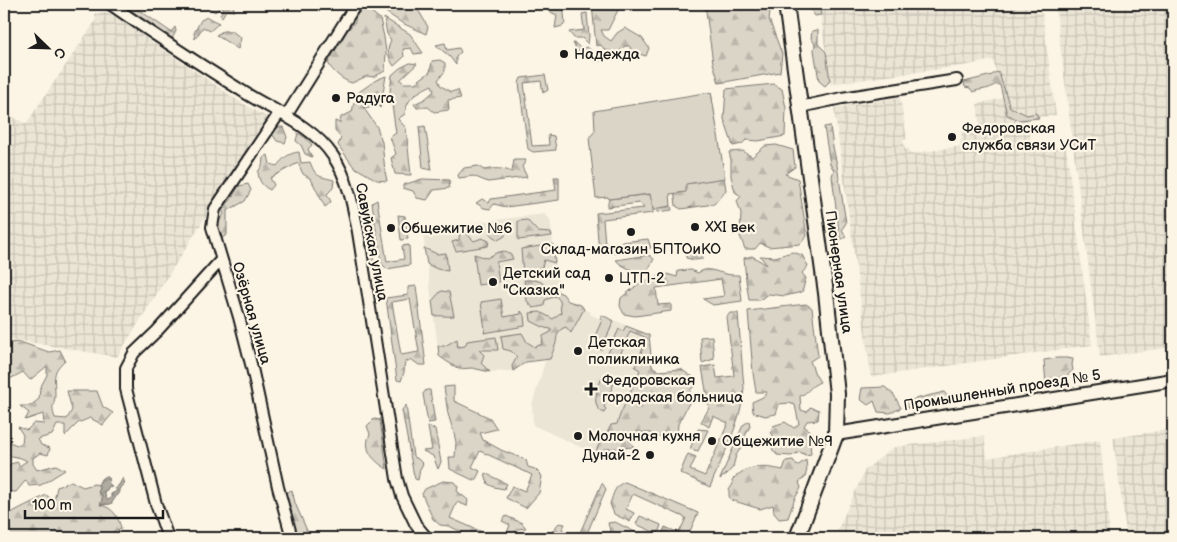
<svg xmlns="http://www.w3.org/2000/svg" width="1177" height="542" font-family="'Balsamiq Sans',sans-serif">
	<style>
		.built { fill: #ebe5d6 }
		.industrial { fill: url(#industrial-grid) }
		.forest { fill: url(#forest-firs); stroke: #7c7872; fill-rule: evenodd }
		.park { fill: #dbd5c8; stroke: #7c7872 }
		.water { fill: url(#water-waves); stroke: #75726c }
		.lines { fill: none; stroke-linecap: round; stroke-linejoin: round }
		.minor-casing { stroke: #1c1c1c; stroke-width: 14 }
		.tertiary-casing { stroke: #1c1c1c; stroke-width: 16 }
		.secondary-casing { stroke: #1c1c1c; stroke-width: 18 }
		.minor { stroke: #fcf5e5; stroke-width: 10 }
		.tertiary { stroke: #fcf5e5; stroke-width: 12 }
		.secondary { stroke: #fcf5e5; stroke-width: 14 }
		.poi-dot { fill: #1c1c1c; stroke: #fcf5e5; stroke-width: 2 }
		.labels { text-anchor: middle; stroke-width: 4.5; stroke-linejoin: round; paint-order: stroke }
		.poi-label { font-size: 15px; fill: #1c1c1c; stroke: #fcf5e5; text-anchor: start }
		.street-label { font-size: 15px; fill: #1c1c1c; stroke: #fcf5e5 }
	</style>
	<defs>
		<pattern id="industrial-grid" width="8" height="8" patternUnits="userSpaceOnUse" patternTransform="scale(1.25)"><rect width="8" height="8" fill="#ebe5d6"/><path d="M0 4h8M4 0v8" fill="none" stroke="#c9c4b7"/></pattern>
		<pattern id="forest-firs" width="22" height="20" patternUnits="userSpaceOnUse" patternTransform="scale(1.25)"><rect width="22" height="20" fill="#dbd5c8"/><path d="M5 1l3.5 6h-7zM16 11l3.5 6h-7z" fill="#bbb6ab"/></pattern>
		<pattern id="water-waves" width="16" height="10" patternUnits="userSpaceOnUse" patternTransform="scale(1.25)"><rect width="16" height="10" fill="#b0aba1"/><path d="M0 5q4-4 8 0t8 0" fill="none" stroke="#8e8a82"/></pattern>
	</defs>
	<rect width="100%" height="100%" fill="#fcf5e5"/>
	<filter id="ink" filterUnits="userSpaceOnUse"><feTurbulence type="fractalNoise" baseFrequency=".02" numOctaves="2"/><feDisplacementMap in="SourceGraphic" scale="10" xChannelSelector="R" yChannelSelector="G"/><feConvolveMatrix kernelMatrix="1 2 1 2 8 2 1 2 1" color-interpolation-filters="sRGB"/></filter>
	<g filter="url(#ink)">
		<!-- built -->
		<path class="built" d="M544,214L550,219L560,301L591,312L590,314L600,319L602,315L649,335L621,442L595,454L533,425L532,405L547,355L519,358L513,371L490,372L439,356L423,234L428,233L431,228Z"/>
		<!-- industrial -->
		<path class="industrial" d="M819,4H1035L1036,13L1042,12L1056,115L1028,119L1032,151L1066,146L1092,345L871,377L834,108L900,97L907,139L903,140L905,149H909L910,154L961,146L960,140L962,139L961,131L980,127L977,104L1003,98L993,60L969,65L830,84Z
			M1055,4H1173V347L1100,357Z
			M108,12L239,101L268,118L117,357L4,338V112L26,124L96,20L95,13Z
			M1173,429V538H1127L1113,438Z
			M984,436L987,458L1100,440L1110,538H834L865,470L894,447Z"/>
		<!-- forest -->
		<path class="forest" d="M119,4H130L171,32L175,27L176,31L172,39Z
			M203,4H233L234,11L226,10L222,17L220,15L223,9L221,6L215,12Z
			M383,4H412L420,13L428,27L426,34L402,23L384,11Z
			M550,4H563L565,23L563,26L555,28L557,15L548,11Z
			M592,4H621L608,30H601L604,36L611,41L617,33L625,28L642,38L649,48L646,56L639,54L621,56L631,48L629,46H625L617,53L605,50L601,45L596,46Z
			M705,4H771L769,19L782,54L780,72L719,83L713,63Z
			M818,4H852L820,9L821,15L815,16L808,6H814Z
			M363,9L370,11L380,19L384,37L386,52L385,71L373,77L367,76L352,83C342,80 333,72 328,63L347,31L355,22V17Z
			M587,13L589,36L588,44L582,38H574L569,32L584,30L582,14Z
			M207,17L219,23L210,31L203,27L195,39L194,33L201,20Z
			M384,18L410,34L423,53L414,54L411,48L403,49L404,57L394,66C388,57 386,50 391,40L387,34Z
			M818,30V44L826,52L830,81L825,86L819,81L814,50L815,44L811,38L812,31Z
			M223,31H232L241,38L238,49L216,35Z
			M445,43L447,50L459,48L461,52L456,57V65L450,57L436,45Z
			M573,43L576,44L581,49L587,47L593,52L600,54L603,60L596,62C590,55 586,58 581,54C578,52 575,47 573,43Z
			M440,60L445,63V71L438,80L441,86L451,92L458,90L461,98L448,100L449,110L434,112L428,107L417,108L414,104L425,99L434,91L432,85C419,91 406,98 405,114L398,119L406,128L411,175L395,174L391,158L396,154L390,137L396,133L390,91L392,75L400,68L410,63L417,64L400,80L404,83H415L430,72L432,61Z
			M996,72L999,73L1010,107L1027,115L1036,113L1039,118L1019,120L1007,115L1000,85C994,84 994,86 989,88C984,90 979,89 973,92L970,88L965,87L964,82L992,75Z
			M545,75L548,90L543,93L541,81L524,83L532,146L549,145L548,135L554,136L556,150L533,152L528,149L519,83L521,78Z
			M386,76L383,93L380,108L375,93L373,106L367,108L363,107L377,127L382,142L385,171L387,181L377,180L354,167L338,145L341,138L335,131V121L340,123L341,117L352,112L354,103H358L359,92L376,80Z
			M774,84L782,89L786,108L785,136L758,141L746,140L742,144L733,146L724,119L726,89Z
			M711,92L726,190L714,204L681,209L676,206L674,188Z
			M425,126L432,170L423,168L419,127Z
			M830,126L833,147L837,165L846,223L842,229L846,237L840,240L832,176L834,170L830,164L824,127Z
			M278,127H283L287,137L285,143L277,141L272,134Z
			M298,133L306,138L312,145L308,149L312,157L305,154L301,145L296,141Z
			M776,145L793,150L795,167L785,174L798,179L807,236L800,244L769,247L760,243L755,249H745L740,236L741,213L737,201L741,196L735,192L731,176V160L729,152L743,151L752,157L765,146Z
			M299,152L301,163L310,162C316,178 319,176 334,180L333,188L327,194L331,202L325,207L311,179L303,174L298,163L270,178L274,185L270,190C261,185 259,181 258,172L262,166L263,158L268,155L270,164L277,166C283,158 289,153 299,152Z
			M514,160H526L522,167L527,177L488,182L473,176L459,178L458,175L464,168L478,166L484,170C494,168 503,168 512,172Z
			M554,177H559V200L506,207L494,204L490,209L484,208L476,203L482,199L489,203L491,199L556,190Z
			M422,179L450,180L449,188L434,190L427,200L417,198L413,191L403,188V185Z
			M248,184L251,190L245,201L227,211V235L222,238C214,227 217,224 224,214L222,208L230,201L239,186Z
			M651,194L671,206L672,210L658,212L653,209V213L603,219L605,244L648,239L651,248L599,254L596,213L644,208L640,203L607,207L609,199Z
			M377,200L387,262L404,259L402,246L409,245L410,265L387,269L381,263L372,203Z
			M363,215L368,221L374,265L368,261L367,239L362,223Z
			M398,215L405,216L408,239L401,240Z
			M527,220L538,232L551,233L552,236L518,240V221Z
			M495,222L502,224L505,231V236L498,240L491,235V226Z
			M460,230L466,233L474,241L482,238L489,241L488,246L456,251L452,242L459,240Z
			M553,244L555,263L544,260L542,267L534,270V273L523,274L521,249Z
			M424,248L437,254L446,253L448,271L437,269L427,264Z
			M692,248L700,249L703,259L695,260L686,258V252Z
			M504,251L511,255L513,259L496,262L499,282L478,285L474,254L487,258L496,253Z
			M792,252L802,255L808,266L802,273L806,278L802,292L785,296L769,294L759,300H749L746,280L744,258L752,256L767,265L760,256L775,257Z
			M649,255L654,259L648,270L635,272L620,264L616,260Z
			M691,270L698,273C707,266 716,272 726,274C730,275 735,275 739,275L742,301L713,305L703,299L724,296L721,279L656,288L658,305L671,304V311L635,316L624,314L620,306L621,298L641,282L653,280L663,273L677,277L678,271Z
			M524,280C536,280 542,279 548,290L556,291L563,294L568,301L581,305L584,309L571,333L566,327C557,330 557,335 556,343C554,349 552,354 550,359L526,362L513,371L512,366L517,357L511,351L503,349L501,336L522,333L527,342L535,347L542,344L543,336L551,332V329L545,328L531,321L530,313L540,312L553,319L560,313L561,314L560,301L556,296L545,300L544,306L533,308L527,301Z
			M416,286L426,365H419L412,360L405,362L404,372L401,381L397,380L386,298L408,295V287ZM410,299L419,352L401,355L392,302Z
			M441,291L449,292L454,316C446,317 442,315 434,316L432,301Z
			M501,299L504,317L521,314V311L524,315L525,326L484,333L485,329L481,302Z
			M806,304L812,308L818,356L810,361L815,374L820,382C810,386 809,392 800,396L801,410L807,412L810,407L819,410L818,420L807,421L804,426L815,435L810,443L811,454L805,455L800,452L791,456L777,455L772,449L777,443L771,432L773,426L785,422L794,428L799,424L795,405L789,403L779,404L776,414L765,416L753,412L752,402L763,397L767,392H756L753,373L748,311Z
			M730,313H738L744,388C741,423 723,455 710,487L680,473L688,454L696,457L690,470L705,476L728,423L713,416L709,427L701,422L709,408L702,367L715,365L717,378L734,376L727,317Z
			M602,315L614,321L601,350L591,345L602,320L600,319Z
			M626,326L649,335L652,366L659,371L681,369L689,375L694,377L696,385L690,390V401L678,424L677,435L669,433L664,438L650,433L638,432L629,441L634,447L605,449L595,454L602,437L606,435L611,425L617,424L620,415L640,370L635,367L647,338L630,331L618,360L608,353L619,329L623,331Z
			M712,336L714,359L702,363L700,337Z
			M496,337L498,350H479L484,355L481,363L490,372L472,368L459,369L446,361L439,356L438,346H445L457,339L458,347L465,346L467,341Z
			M20,342L49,352L60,350L65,360C51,373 55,377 55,394C55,406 50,405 55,418L67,419L72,410L67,391H97L103,407L113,413L103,425L90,418L78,423L65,436V425H57L52,435L38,439L41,445L50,448L48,455L40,453L33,458V464L37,470L56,465L65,470L41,485L29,486L26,480L16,492L4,491V477L6,476L10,464L18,462L19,466L27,461C19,456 12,457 4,454V440L17,445L22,443L23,435L18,427L27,430L34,423L44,424L43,414L25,420L29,413L20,406H30L39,399L40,388L47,375V366L30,380L23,372L4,382V344L8,343Z
			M1057,358H1067L1073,359L1072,365L1073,370C1069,375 1064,377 1057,378L1059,384L1054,385L1050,383L1046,384L1044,360Z
			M603,375L615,381L604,407L606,409L604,413C589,406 598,387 603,375Z
			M454,386V401L490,418L497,429L480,433L483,440L501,450L526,460L528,467L535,469L542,476L539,493L526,508L506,498L512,486L525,491L532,475L480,451L472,467L480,471L475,481L450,469L449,457H455L456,442L454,433L448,414L444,387Z
			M885,387L894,395L901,408L890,413L878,412L874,401L868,405L860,399L862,388Z
			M426,390H430L435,422L428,423L423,394Z
			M944,392L949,398L938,401L939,404L907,408V401Z
			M406,405L413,456L418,459L423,464L420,469L418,480L415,479L413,471L402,410Z
			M374,419L380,420L387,469C374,461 362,450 370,434L367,426Z
			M749,421L750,426L745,436L744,444L736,455L733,467L727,474L720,479L743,425Z
			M428,427L435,429L441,462L438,469L433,456L423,451L432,450Z
			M698,429L708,430L698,451L690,449Z
			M793,460L797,466L806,460L807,469L805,478L799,482L801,488L795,498L788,518L779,519L774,513L773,505L760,509L731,500L729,496V490L733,484L732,480C747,464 763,466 783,470L786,461Z
			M485,473L507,484L504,489L494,487L488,484Z
			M71,481L83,487L94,484L98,485L100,489L98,492L102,495L103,500L101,505C113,508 118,516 121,528L109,534L111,538H4V518C17,508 32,503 46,495L54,501L57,487Z
			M443,481L454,482L458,487L457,491L468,500L467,506L457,502L450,518L496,538H474L449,526L440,525L433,519L422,494L425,489Z
			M625,482L698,513L687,538H665L661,536L665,527L679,533L686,518L633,494L626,509L634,513L630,522L614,514L610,504C614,493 614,486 625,482Z
			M602,483L606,489L585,538H551L553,530L559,523L565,524L562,530L578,537Z
			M292,490L295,503L308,533L299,538H297L289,513L285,493Z
			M506,516L522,523L526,528L517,529L510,538H505L510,525L502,521Z
			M640,516L661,525L658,534L636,524Z
			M615,522L637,533L638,537L635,538H612L608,523Z"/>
		<!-- park -->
		<path class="park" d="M711,92L725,178L686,184V192L670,194L671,206L653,209L650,194L609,199L608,197L596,198L589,138L595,131L594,111Z"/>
		<!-- water -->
		<path class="water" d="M105,476L108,477L109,484L112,486L108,487L107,490L104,491L106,499L108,500L111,498V494L117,491L115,488L119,485L123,478L125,484L119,489V492L111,504L100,505L102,500V495L98,492L100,489L98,485L101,479Z"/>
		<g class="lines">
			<defs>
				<path id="minor" d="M110,4C154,35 201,65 247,94C276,112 313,126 333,156C348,178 353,206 358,232L397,479L402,496L416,525L427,538
					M800,107L842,98L957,80
					M280,112L215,209L212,227L239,317L252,368L278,487L292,538
					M286,116L356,4
					M168,538L156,504L126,389V368L134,353L157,331L221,260"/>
				<path id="tertiary" d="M836,434L1173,380"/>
				<path id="secondary" d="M786,4L826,293L837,394L836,434L797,538"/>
			</defs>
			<!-- minor casing -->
			<use href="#minor" class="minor-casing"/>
			<!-- tertiary casing -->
			<use href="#tertiary" class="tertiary-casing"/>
			<!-- secondary casing -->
			<use href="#secondary" class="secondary-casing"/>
			<!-- minor -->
			<use href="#minor" class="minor"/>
			<!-- tertiary -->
			<use href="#tertiary" class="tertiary"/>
			<!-- secondary -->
			<use href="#secondary" class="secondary"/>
		</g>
	</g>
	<!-- markers -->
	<g class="poi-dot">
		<circle cx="564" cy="54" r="5"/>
		<circle cx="336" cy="98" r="5"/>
		<circle cx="952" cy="137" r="5"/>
		<circle cx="695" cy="227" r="5"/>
		<circle cx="391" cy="228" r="5"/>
		<circle cx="631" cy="232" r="5"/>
		<circle cx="609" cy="278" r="5"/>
		<circle cx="493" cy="282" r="5"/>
		<circle cx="578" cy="351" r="5"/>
		<path d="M588.5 381.5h5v5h5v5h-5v5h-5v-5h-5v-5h5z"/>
		<circle cx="578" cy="436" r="5"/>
		<circle cx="712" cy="441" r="5"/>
		<circle cx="650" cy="455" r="5"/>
	</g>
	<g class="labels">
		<!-- poi labels -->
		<g class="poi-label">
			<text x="574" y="59">Надежда</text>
			<text x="346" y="103">Радуга</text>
			<text x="962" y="133">Федоровская<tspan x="962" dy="17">служба связи УСиТ</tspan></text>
			<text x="705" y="232">XXI век</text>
			<text x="401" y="233">Общежитие №6</text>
			<text x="631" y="254" text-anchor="middle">Склад-магазин БПТОиКО</text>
			<text x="503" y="278">Детский сад<tspan x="503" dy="17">"Сказка"</tspan></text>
			<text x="619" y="283">ЦТП-2</text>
			<text x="588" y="347">Детская<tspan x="588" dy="17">поликлиника</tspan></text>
			<text x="602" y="385">Федоровская<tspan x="602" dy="17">городская больница</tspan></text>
			<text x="588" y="441">Молочная кухня</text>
			<text x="722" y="446">Общежитие №9</text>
			<text x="640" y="460" text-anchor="end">Дунай-2</text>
		</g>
		<!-- street labels -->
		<g class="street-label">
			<text transform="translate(372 242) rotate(79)" y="5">Савуйская улица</text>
			<text transform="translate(839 272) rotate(82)" y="5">Пионерная улица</text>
			<text transform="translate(252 313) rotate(74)" y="5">Озёрная улица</text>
			<text transform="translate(1002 390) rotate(-9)" y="5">Промышленный проезд № 5</text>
		</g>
	</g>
	<!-- margin -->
	<rect width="1177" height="542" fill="none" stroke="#fcf5e5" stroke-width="20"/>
	<rect x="10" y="10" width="1157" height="522" fill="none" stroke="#1c1c1c" stroke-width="2" filter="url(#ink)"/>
	<!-- north arrow -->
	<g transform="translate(48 48) rotate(113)" stroke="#fcf5e5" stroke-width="4" paint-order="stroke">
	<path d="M0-4L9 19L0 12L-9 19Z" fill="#1c1c1c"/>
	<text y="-8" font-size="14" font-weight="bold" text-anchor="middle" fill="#1c1c1c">С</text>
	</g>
	<!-- scale -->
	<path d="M25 510v8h138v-8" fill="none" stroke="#1c1c1c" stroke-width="2.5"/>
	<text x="32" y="510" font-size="15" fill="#1c1c1c" stroke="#fcf5e5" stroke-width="4" paint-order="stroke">100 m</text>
</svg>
